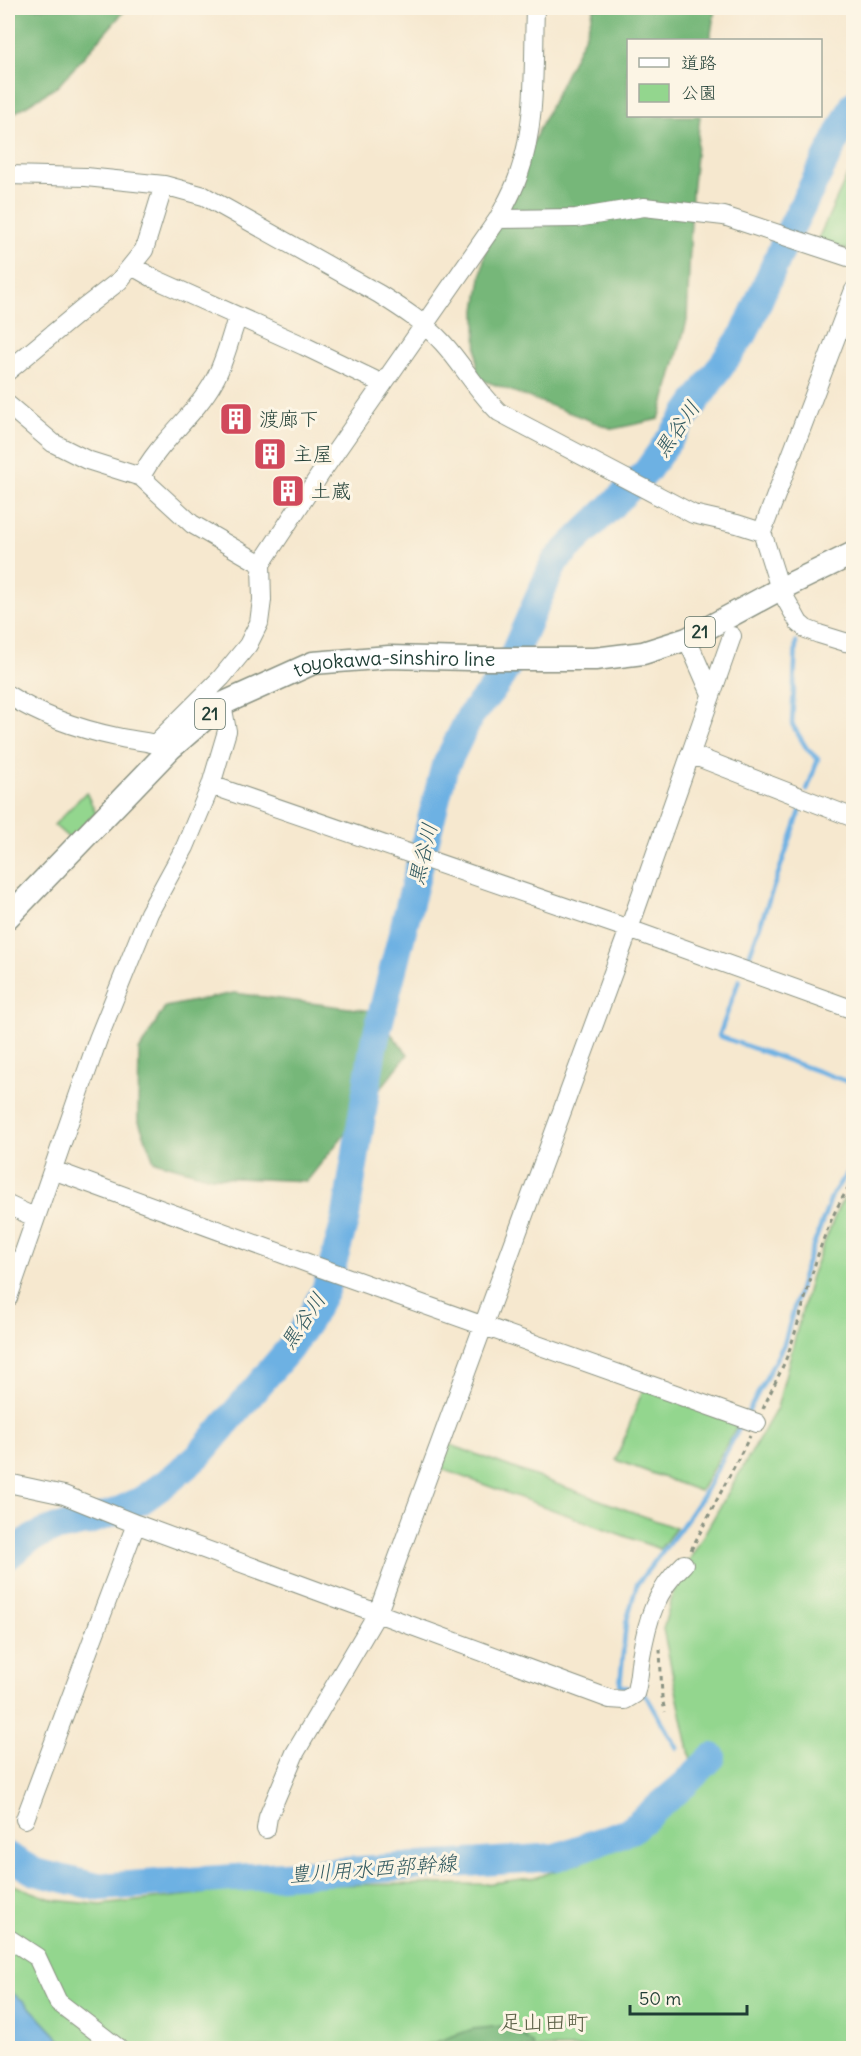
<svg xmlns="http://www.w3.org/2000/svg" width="861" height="2056" font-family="Delius,'Klee One',sans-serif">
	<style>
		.green { fill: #93d68e; stroke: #598a61; stroke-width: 1.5 }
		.forest { fill: #76b779; stroke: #4a7a56; stroke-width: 1.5 }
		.water { fill: #6db1e3; stroke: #46778c; stroke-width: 1.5 }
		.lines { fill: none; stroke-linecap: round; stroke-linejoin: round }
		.stream { stroke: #6db1e3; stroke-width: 4.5 }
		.river { stroke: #6db1e3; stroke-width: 28 }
		.minor-casing { stroke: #8a9282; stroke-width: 20 }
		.major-casing { stroke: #8a9282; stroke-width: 25 }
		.path { stroke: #8a9282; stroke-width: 3; stroke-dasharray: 4.5 4.5; stroke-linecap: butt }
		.minor { stroke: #fff; stroke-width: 18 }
		.major { stroke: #fff; stroke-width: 22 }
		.labels { text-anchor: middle; stroke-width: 6; stroke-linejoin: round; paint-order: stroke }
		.shield { fill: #fcf5e5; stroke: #617469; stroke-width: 1.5 }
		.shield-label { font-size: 18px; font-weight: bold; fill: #1f3d34 }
		.poi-label { font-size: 20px; fill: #1f3d34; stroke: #fcf5e5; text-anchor: start }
		.street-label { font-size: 20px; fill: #1f3d34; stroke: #fcf5e5 }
		.water-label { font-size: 21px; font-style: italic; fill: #325a60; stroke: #fcf5e5 }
		.quarter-label { font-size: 22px; fill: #5b6046; stroke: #fcf5e5 }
	</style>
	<rect width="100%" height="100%" fill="#fcf5e5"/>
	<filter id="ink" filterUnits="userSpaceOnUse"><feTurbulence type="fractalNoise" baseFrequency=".0167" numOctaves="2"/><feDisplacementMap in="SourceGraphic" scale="12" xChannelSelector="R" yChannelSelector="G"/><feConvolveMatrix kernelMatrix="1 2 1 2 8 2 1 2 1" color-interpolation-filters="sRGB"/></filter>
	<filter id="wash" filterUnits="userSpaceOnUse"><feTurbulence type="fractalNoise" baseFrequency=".008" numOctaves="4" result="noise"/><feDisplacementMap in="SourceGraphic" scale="24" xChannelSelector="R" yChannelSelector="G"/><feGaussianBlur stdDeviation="1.35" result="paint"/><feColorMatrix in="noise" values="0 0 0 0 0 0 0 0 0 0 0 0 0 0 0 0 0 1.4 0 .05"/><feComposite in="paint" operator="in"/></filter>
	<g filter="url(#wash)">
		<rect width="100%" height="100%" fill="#f6e8cf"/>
		<!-- green -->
		<path class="green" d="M847,176L853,189V252L818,239Z
			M86,792L96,813L70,839L54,825Z
			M853,1187V2048H8V1883L54,1900L101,1905L279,1885L486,1884L537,1877L582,1862L642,1833L695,1779L663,1629L676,1583L777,1408L811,1276L839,1206Z
			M643,1389L738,1424L700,1491L616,1460Z
			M448,1444L676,1528L660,1549L439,1468Z"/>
		<!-- forest -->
		<path class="forest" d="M16,8H127L58,86L8,117V24Z
			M594,8H715L710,40H628V116H700L692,194L687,321L659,419L613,429L477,378L476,310L485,252L513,183L586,33Z
			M234,993L372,1011L408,1054L307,1181L211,1177L154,1161L138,1119L139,1051L165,1007Z
			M512,2025L533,2044L534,2048H419L473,2029Z"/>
		<!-- water -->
		<path class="water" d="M8,1990L25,2002L68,2048H8Z"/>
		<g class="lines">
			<!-- stream -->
			<path class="stream" d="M796,642L792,724L807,749L818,759L807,790
				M747,962L802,806
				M739,980L719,1036L854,1084
				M746,1416L784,1344L805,1268L833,1193L854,1164
				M631,1689L620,1685L626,1623L637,1584L680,1529L703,1495L742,1423
				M639,1692L645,1694L677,1748"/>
			<!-- river -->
			<path class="river" d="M8,1556L27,1541L49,1530L86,1522L116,1512L142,1500L170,1480L199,1455L290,1348L309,1320L326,1288L345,1221L373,1048L444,769L470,716L496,685L511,660L555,561L647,471L745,332L790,230L854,104
				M8,1856L35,1872L98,1887L557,1857L631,1830L685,1784L712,1757"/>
		</g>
	</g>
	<g filter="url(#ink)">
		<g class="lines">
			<defs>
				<path id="minor" d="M8,175L86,177L164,185L204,196L379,294C401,308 425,323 443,343C463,365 477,391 499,412L693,514L737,524L762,532
					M498,219L576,218L644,207L724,216L854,259
					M132,266L155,279L304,346L383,384
					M854,290L762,532L780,589L799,623L806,629L819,634L845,642L854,643
					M8,371L84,308L119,281L144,250L164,185
					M8,405L53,443L87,460L141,477L192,524L261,564
					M141,477C159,441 194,417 214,381C225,362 230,337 238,316
					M687,639L711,694
					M8,695C41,716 79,729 117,737C134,741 152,741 168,748
					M156,743L221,678L248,645L259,623L262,600L261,564L323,470L498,219C505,205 513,192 518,177C537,124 533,64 535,8
					M690,754L854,818
					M211,785L629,929L854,1010
					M53,1170L321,1268L757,1423
					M8,1205L34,1217
					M8,1298L98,1039L149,913L185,847L211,785L227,731L222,704
					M8,1483L64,1495L136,1524L610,1699L625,1700L635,1694C639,1682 639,1669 641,1657C647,1620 656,1590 684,1564
					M25,1819L136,1524
					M266,1829L268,1817L295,1753L378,1612L629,929L732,636
					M8,1938L37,1957L58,2002L118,2048"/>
				<g id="major">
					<path id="s1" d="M8,917L170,749L222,704L313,663L389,657L469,659H595L643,653L687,639L780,589L854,553"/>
				</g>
			</defs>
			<!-- minor casing -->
			<use href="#minor" class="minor-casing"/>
			<!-- major casing -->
			<use href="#major" class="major-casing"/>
			<!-- path -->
			<path class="path" d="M763,1409C772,1388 784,1367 791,1345C810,1289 819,1228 854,1180
				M691,1550L750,1436
				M660,1649L662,1697L665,1712"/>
			<!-- minor -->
			<use href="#minor" class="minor"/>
			<!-- major -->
			<use href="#major" class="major"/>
		</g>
	</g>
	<!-- icons -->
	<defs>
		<symbol id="building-square" viewBox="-11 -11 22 22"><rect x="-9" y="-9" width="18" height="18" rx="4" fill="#d1495b" stroke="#fcf5e5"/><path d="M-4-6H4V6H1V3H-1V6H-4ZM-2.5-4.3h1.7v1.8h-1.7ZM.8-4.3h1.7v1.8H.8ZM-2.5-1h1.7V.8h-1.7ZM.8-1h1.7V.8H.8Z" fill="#fff"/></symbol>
	</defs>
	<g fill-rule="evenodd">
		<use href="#building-square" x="217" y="400" width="38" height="38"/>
		<use href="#building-square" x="251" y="435" width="38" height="38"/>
		<use href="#building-square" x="269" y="472" width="38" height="38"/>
	</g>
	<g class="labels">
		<!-- shield labels -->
		<g class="shield">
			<rect x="685" y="617" width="30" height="30" rx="4.5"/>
			<rect x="195" y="699" width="30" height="30" rx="4.5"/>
		</g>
		<g class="shield-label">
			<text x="700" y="638">21</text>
			<text x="210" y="720">21</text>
		</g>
		<!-- poi labels -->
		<g class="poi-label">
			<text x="259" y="426">渡廊下</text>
			<text x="293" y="461">主屋</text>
			<text x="311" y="498">土蔵</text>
		</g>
		<!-- street labels -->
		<g class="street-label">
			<text dy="7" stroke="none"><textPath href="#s1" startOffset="483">toyokawa-sinshiro line</textPath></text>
		</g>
		<!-- water labels -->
		<g class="water-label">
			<text transform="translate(677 429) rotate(-55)" y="7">黒谷川</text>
			<text transform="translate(423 854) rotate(-76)" y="7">黒谷川</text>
			<text transform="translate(303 1321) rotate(-56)" y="7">黒谷川</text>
			<text transform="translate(373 1869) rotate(-4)" y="7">豊川用水西部幹線</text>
		</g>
		<!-- quarter labels -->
		<g class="quarter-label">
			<text x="544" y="2030">足山田町</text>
		</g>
	</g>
	<!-- margin -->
	<rect width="861" height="2056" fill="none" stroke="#fcf5e5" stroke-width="30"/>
	<!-- legend -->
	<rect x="627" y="39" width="195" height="78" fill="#fcf5e5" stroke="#a4ab9e" stroke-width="1.5"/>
	<rect x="639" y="58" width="30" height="9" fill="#ffffff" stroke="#a4ab9e" stroke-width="1.5"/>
	<text x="681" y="69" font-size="18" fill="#1f3d34">道路</text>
	<rect x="639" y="84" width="30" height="18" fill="#93d68e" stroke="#a4ab9e" stroke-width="1.5"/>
	<text x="681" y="99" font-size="18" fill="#1f3d34">公園</text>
	<!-- scale -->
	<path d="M630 2005v9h117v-9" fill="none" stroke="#1f3d34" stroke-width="3"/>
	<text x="639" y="2005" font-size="18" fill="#1f3d34" stroke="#fcf5e5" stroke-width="4.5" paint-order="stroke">50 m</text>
</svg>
